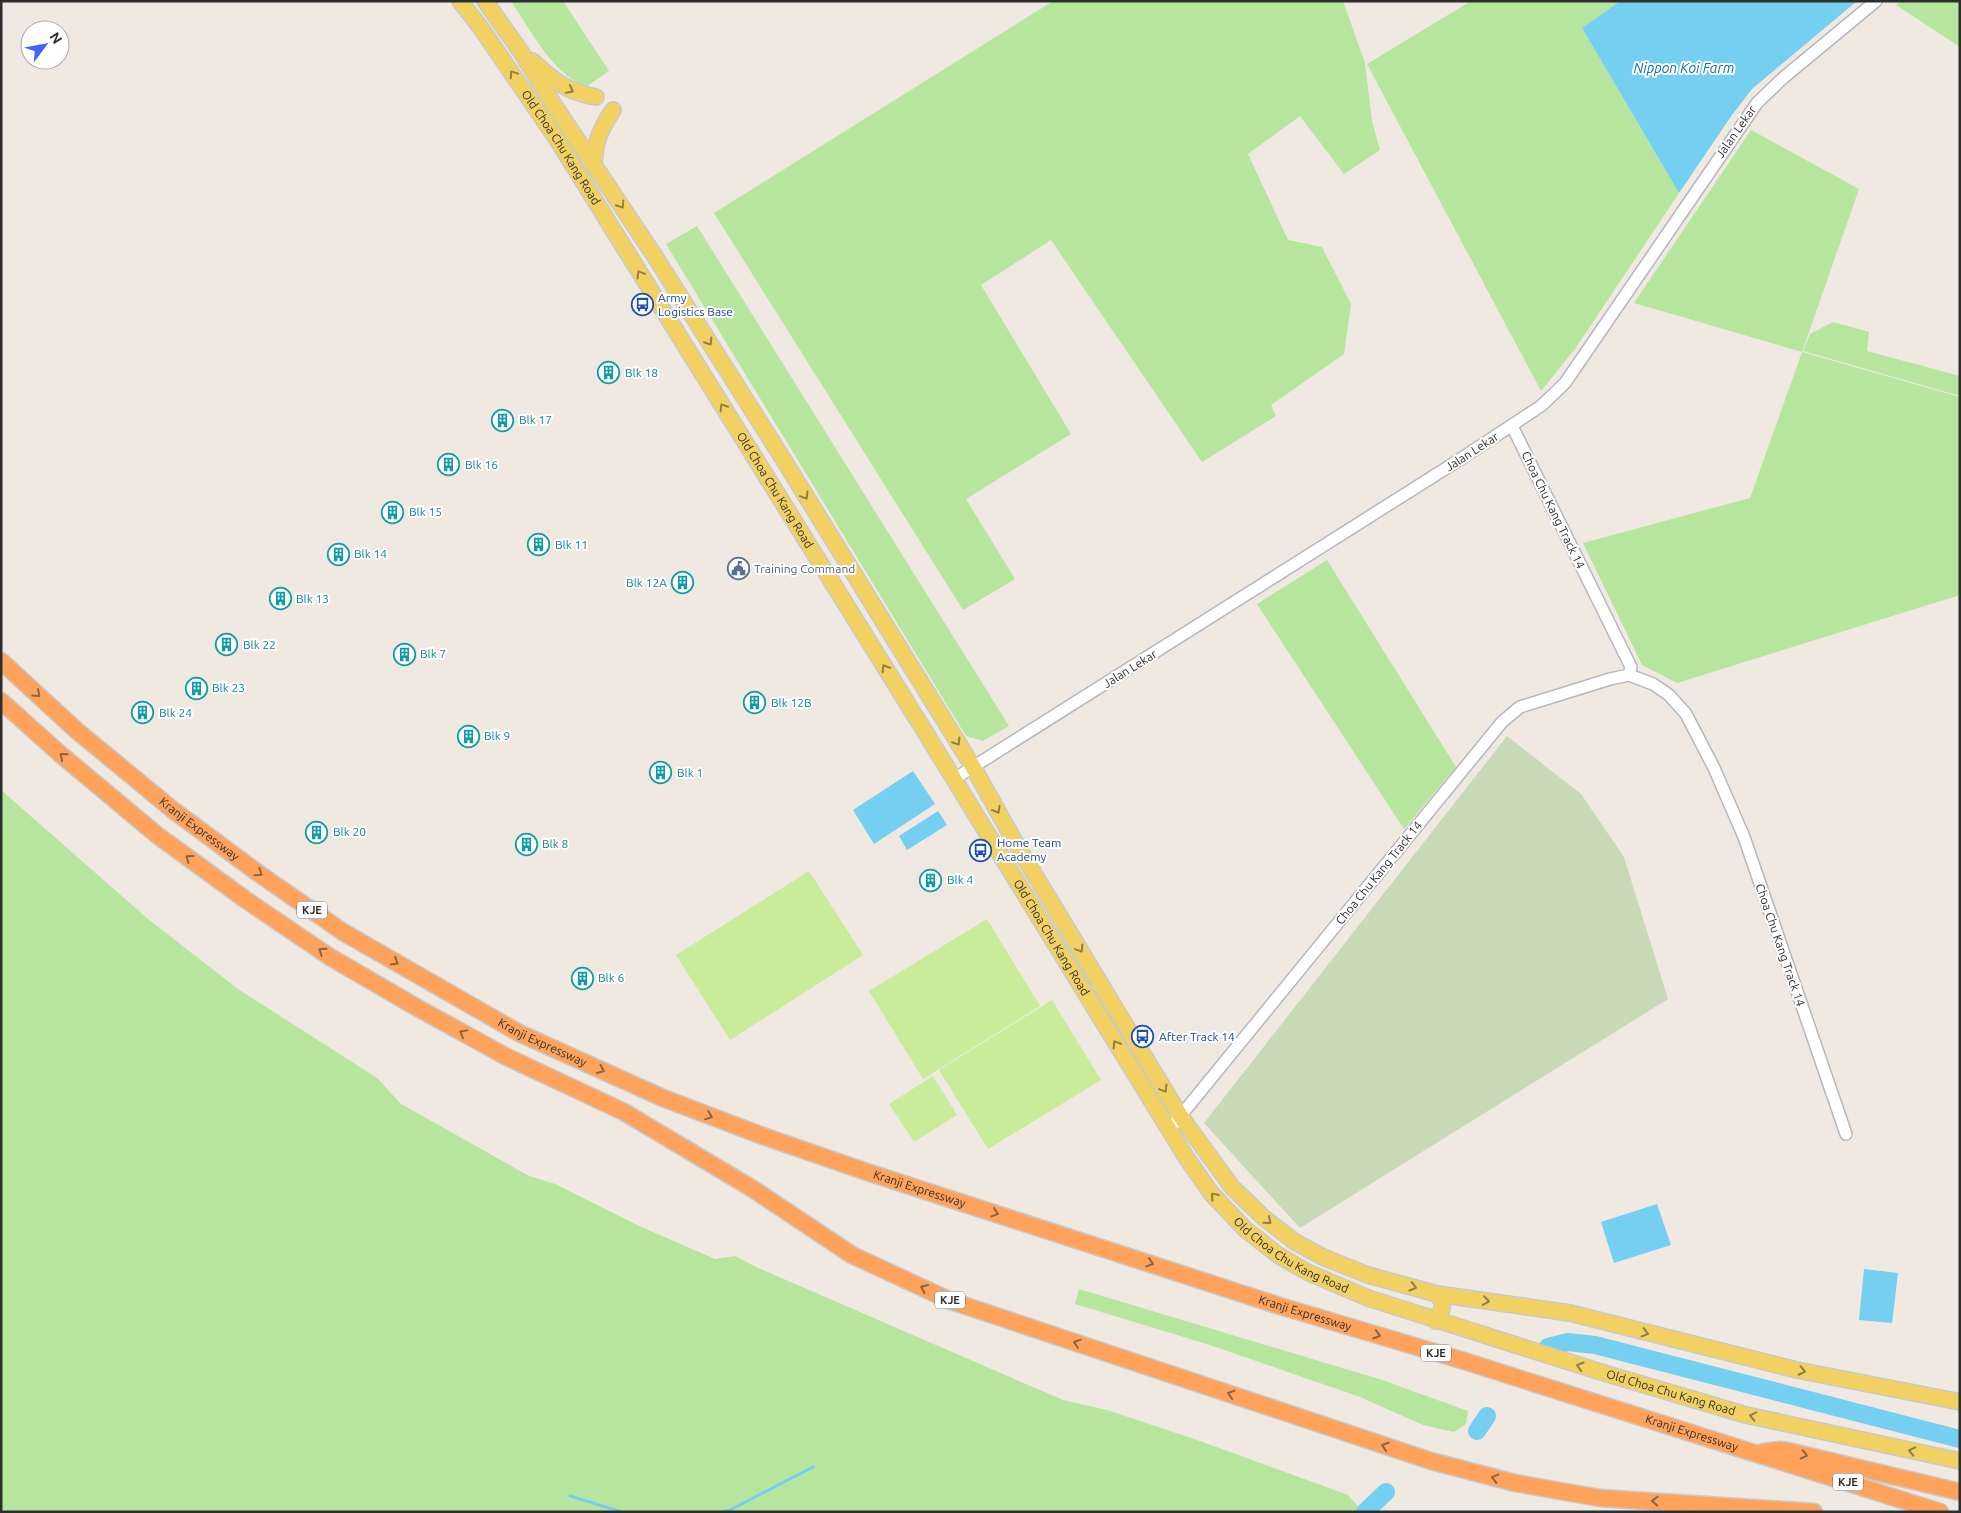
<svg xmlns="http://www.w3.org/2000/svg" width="1961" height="1513" font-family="Ubuntu,sans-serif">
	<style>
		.green { fill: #b6e59e }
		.cemetery { fill: #c8d9b8 }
		.pitch { fill: #c9ec9a }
		.water { fill: #75cff0 }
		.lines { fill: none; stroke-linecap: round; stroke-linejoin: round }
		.stream { stroke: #75cff0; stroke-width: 3 }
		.river { stroke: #75cff0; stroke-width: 18 }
		.minor-casing { stroke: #b4b7c1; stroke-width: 14 }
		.major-casing { stroke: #c9c9c9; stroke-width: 18 }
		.highway-casing { stroke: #c9c9c9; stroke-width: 19 }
		.minor { stroke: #fff; stroke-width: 11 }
		.major { stroke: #f2d163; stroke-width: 15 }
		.highway { stroke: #ffa35c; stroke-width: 16 }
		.oneway { stroke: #908048 }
		.oneway2 { stroke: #8c6343 }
		.labels { text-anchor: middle; stroke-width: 4; stroke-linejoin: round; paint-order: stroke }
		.shield { fill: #fff; stroke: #6d6d6d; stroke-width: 1 }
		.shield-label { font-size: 11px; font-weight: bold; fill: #2e2e2e }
		.street-label { font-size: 12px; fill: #2e2e2e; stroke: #fff }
		.transit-label { font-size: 12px; fill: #164399; stroke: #fff; text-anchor: start }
		.culture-label { font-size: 12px; fill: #0d838f; stroke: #fff; text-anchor: start }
		.service-label { font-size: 12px; fill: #4e5e75; stroke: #fff; text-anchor: start }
		.water-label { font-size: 14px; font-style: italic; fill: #0d6fa3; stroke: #fff }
	</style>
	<rect width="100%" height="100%" fill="#efe9e1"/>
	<!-- green -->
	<path class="green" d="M511,1H563L609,71L586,87C551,72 532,32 511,1Z
		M1053,1H1343L1365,63L1372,121L1380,150L1344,174L1300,116L1248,154L1288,240L1322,247L1351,304L1344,354L1271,405L1276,416L1202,462L1051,240L981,285L1071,434L966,499L1015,579L963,610L714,213Z
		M1471,1H1620L1582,28L1679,193L1575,349L1541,391L1367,64Z
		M1901,1H1960V47L1896,5Z
		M1751,130L1859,189L1802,352L1960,397V595L1677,683L1642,665L1583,543L1750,498L1802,352L1634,303Z
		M697,226L1009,726L983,741L966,736L666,244Z
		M1833,322L1869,332L1867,351L1960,376V396L1803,351L1810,334Z
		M1327,560L1456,767L1404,829L1257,604Z
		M1,790L148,919L238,989L377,1078L401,1104L529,1176L555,1184L639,1226L715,1259L735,1256L756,1267L1063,1400L1107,1410L1197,1440L1348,1495L1363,1512H1Z
		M1079,1289L1382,1380L1468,1411L1466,1424L1454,1432L1423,1425L1360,1397L1210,1345L1075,1304Z"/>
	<!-- cemetery -->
	<path class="cemetery" d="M1507,736L1581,794L1624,857L1668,999L1300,1228L1204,1123Z"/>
	<!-- pitch -->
	<path class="pitch" d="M809,871L863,955L730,1040L676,955Z
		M987,919L1040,1006L923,1079L869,991Z
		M1052,1000L1101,1080L988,1149L939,1070Z
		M933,1076L957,1115L914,1142L889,1104Z"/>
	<!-- water -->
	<path class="water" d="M1620,1H1857L1752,89L1732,115L1679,193L1582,28Z
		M913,771L935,804L874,844L853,810Z
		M938,811L947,825L907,850L899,836Z
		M1657,1204L1671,1245L1614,1263L1601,1222Z
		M1864,1269L1898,1273L1892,1323L1859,1320Z"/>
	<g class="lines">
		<!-- stream -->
		<path class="stream" d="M570,1496L622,1512
			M722,1512L730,1510L813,1467"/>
		<!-- river -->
		<path class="river" d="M1548,1347L1568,1342L1595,1345L1960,1439
			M1477,1431L1487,1416
			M1365,1512L1386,1492"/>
		<defs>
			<path id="minor" d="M1512,426L1631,667L1629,675
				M954,779L1456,462L1541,406L1565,383L1757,103L1783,78L1876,1
				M1169,1130L1502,722L1520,707L1610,679L1629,675L1653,684L1669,695L1686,714L1714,768L1744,837L1846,1134"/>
			<g id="major">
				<path id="s1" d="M460,1L481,28L558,141L922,727L1186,1157L1211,1193L1245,1229L1278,1255L1307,1272L1368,1298L1604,1373L1746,1415L1960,1461"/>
				<path d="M485,1L521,52L554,105L654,255L780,454L973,767L1019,849L1181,1117L1232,1187L1264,1218L1295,1242L1323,1257L1368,1275L1437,1294L1570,1313L1797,1370L1960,1402"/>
				<path d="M532,61C553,80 567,92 596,97"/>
				<path d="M594,165C595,141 600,130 613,110"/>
				<path d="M1436,1321C1442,1311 1446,1304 1437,1294"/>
			</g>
			<g id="highway">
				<path id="s2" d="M1,661L76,730L173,810L258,873L343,932L519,1033L663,1098L763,1136L867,1172L1280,1306L1461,1360L1940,1512"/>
				<path d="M1,701L59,753L157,835L246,900L330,957L416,1007L505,1056L624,1112L753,1189L852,1255L951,1301L1431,1461L1515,1483L1600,1498L1814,1512"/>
				<path d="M1763,1452L1780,1450L1788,1451L1960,1492"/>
			</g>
		</defs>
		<!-- minor casing -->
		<use href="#minor" class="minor-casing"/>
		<!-- major casing -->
		<use href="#major" class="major-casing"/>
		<!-- highway casing -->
		<use href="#highway" class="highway-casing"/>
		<!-- minor -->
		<use href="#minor" class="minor"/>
		<!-- major -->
		<use href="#major" class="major"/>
		<!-- highway -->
		<use href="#highway" class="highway"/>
	</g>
	<!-- one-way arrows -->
	<defs><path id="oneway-chevron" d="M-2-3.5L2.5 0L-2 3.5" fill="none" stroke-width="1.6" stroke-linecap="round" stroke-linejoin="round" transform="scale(1.25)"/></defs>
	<g class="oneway">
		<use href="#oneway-chevron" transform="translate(513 74) rotate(-124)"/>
		<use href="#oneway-chevron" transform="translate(570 90) rotate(28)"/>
		<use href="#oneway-chevron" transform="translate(621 205) rotate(57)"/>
		<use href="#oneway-chevron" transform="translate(640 274) rotate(-121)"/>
		<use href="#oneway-chevron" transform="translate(709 342) rotate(58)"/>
		<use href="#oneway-chevron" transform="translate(723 407) rotate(-122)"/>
		<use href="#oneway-chevron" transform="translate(805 496) rotate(59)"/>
		<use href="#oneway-chevron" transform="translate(885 668) rotate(-122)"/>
		<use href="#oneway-chevron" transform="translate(957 742) rotate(58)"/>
		<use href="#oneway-chevron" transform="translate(997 810) rotate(60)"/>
		<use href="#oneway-chevron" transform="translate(1080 949) rotate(59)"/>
		<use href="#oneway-chevron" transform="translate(1116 1044) rotate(-122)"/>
		<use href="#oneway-chevron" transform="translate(1164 1089) rotate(59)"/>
		<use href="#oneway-chevron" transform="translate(1214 1196) rotate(-131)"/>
		<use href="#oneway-chevron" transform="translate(1268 1221) rotate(40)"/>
		<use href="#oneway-chevron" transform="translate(1413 1287) rotate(16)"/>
		<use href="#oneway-chevron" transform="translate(1486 1301) rotate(8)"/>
		<use href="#oneway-chevron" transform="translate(1645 1333) rotate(15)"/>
		<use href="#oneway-chevron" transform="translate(1580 1366) rotate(-163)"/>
		<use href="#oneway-chevron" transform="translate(1802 1371) rotate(12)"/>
		<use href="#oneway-chevron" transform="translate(1753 1416) rotate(-167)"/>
		<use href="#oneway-chevron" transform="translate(1912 1451) rotate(-168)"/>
	</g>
	<g class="oneway2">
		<use href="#oneway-chevron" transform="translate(37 694) rotate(42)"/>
		<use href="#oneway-chevron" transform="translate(63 756) rotate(-140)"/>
		<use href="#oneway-chevron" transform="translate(189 858) rotate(-144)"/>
		<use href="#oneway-chevron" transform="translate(259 873) rotate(35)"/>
		<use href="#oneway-chevron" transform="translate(322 951) rotate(-146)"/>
		<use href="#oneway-chevron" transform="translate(395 962) rotate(31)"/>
		<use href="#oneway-chevron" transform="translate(463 1033) rotate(-151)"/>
		<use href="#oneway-chevron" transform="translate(601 1070) rotate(24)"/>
		<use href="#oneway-chevron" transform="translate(709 1116) rotate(21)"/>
		<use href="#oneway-chevron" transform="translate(995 1213) rotate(18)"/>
		<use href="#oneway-chevron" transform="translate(1150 1263) rotate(18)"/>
		<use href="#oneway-chevron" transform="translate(924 1288) rotate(-156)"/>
		<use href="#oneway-chevron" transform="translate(1377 1335) rotate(17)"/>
		<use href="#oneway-chevron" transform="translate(1077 1343) rotate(-161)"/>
		<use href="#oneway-chevron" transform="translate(1231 1394) rotate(-162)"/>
		<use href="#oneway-chevron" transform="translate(1385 1446) rotate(-162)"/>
		<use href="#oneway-chevron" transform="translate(1804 1455) rotate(13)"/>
		<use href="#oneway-chevron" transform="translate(1495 1478) rotate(-165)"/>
		<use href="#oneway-chevron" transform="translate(1655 1501) rotate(-177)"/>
	</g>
	<!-- icons -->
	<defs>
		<symbol id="bus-ring" viewBox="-11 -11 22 22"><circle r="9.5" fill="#fff" stroke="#1a4fb4" stroke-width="1.5"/><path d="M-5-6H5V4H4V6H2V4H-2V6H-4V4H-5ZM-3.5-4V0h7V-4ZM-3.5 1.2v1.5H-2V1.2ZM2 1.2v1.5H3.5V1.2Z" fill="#1a4fb4"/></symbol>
		<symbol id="building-ring" viewBox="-11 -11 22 22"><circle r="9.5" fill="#fff" stroke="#0f9aa8" stroke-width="1.5"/><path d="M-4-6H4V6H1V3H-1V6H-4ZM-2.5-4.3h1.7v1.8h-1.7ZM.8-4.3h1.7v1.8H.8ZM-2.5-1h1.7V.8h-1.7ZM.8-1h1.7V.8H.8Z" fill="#0f9aa8"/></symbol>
		<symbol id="civic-ring" viewBox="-11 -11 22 22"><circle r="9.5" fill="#fff" stroke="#5c6f8a" stroke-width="1.5"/><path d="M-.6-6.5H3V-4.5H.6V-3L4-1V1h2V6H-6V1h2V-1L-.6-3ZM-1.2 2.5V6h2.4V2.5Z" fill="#5c6f8a"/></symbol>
	</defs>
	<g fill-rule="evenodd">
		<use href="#bus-ring" x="630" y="292" width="25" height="25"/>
		<use href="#building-ring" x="596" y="360" width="25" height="25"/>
		<use href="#building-ring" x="490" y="408" width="25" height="25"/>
		<use href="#building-ring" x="436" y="452" width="25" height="25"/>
		<use href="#building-ring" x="380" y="500" width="25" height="25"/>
		<use href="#building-ring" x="526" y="532" width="25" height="25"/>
		<use href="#building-ring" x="326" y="542" width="25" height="25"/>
		<use href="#civic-ring" x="726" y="556" width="25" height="25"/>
		<use href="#building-ring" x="670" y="570" width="25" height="25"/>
		<use href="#building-ring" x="268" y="586" width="25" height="25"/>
		<use href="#building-ring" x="214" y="632" width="25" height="25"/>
		<use href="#building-ring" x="392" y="642" width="25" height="25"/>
		<use href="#building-ring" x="184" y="676" width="25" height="25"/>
		<use href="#building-ring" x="742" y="690" width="25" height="25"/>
		<use href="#building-ring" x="130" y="700" width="25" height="25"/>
		<use href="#building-ring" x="456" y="724" width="25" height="25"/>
		<use href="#building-ring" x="648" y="760" width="25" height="25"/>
		<use href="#building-ring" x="304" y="820" width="25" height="25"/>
		<use href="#building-ring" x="514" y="832" width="25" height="25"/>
		<use href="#bus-ring" x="968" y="838" width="25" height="25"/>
		<use href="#building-ring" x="918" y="868" width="25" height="25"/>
		<use href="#building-ring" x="570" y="966" width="25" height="25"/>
		<use href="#bus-ring" x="1130" y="1024" width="25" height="25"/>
	</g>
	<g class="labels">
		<!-- shield labels -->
		<g class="shield">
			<rect x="297" y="901.5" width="30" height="17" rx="4"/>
			<rect x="935" y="1291.5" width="30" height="17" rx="4"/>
			<rect x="1421" y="1344.5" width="30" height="17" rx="4"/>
			<rect x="1833" y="1473.5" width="30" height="17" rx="4"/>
		</g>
		<g class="shield-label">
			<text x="312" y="914">KJE</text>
			<text x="950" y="1304">KJE</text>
			<text x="1436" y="1357">KJE</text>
			<text x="1848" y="1486">KJE</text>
		</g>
		<!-- street labels -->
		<g class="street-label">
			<text transform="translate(1736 132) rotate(-55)" y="4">Jalan Lekar</text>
			<text dy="4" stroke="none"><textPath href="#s1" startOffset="178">Old Choa Chu Kang Road</textPath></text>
			<text transform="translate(1472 452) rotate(-33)" y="4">Jalan Lekar</text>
			<text dy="4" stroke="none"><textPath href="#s1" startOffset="582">Old Choa Chu Kang Road</textPath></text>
			<text transform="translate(1553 510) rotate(64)" y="4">Choa Chu Kang Track 14</text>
			<text transform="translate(1130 669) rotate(-32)" y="4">Jalan Lekar</text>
			<text dy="4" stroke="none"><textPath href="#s2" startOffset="260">Kranji Expressway</textPath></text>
			<text transform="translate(1379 873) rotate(-51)" y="4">Choa Chu Kang Track 14</text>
			<text dy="4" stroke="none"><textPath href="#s1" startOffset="1108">Old Choa Chu Kang Road</textPath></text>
			<text transform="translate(1780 945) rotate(71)" y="4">Choa Chu Kang Track 14</text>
			<text dy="4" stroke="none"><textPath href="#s2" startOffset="665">Kranji Expressway</textPath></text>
			<text dy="4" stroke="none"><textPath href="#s2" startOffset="1070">Kranji Expressway</textPath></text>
			<text dy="4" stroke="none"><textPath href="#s1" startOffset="1512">Old Choa Chu Kang Road</textPath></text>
			<text dy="4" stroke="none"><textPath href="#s2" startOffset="1475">Kranji Expressway</textPath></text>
			<text dy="4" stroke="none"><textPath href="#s1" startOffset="1918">Old Choa Chu Kang Road</textPath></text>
			<text dy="4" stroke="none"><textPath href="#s2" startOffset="1880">Kranji Expressway</textPath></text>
		</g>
		<!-- transit labels -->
		<g class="transit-label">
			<text x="658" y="302">Army<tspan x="658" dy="14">Logistics Base</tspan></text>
			<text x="997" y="847">Home Team<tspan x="997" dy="14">Academy</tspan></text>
			<text x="1159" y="1041">After Track 14</text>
		</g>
		<!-- culture labels -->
		<g class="culture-label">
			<text x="625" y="377">Blk 18</text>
			<text x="519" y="424">Blk 17</text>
			<text x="465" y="469">Blk 16</text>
			<text x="409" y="516">Blk 15</text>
			<text x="555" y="549">Blk 11</text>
			<text x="354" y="558">Blk 14</text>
			<text x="667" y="587" text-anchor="end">Blk 12A</text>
			<text x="296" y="603">Blk 13</text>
			<text x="243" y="649">Blk 22</text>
			<text x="420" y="658">Blk 7</text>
			<text x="212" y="692">Blk 23</text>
			<text x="771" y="707">Blk 12B</text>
			<text x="159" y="717">Blk 24</text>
			<text x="484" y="740">Blk 9</text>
			<text x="677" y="777">Blk 1</text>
			<text x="333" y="836">Blk 20</text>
			<text x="542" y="848">Blk 8</text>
			<text x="947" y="884">Blk 4</text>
			<text x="598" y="982">Blk 6</text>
		</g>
		<!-- service labels -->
		<g class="service-label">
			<text x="754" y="573">Training Command</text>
		</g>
		<!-- water labels -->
		<g class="water-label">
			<text x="1684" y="73">Nippon Koi Farm</text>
		</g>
	</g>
	<!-- border -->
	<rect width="1961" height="1513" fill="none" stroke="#2e2e2e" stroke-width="5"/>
	<!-- north arrow -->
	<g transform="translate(45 45) rotate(58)"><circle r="24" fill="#ffffff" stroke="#ababab"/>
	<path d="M0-4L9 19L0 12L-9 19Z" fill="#4264fb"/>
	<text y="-8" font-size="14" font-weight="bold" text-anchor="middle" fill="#2e2e2e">N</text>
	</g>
</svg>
